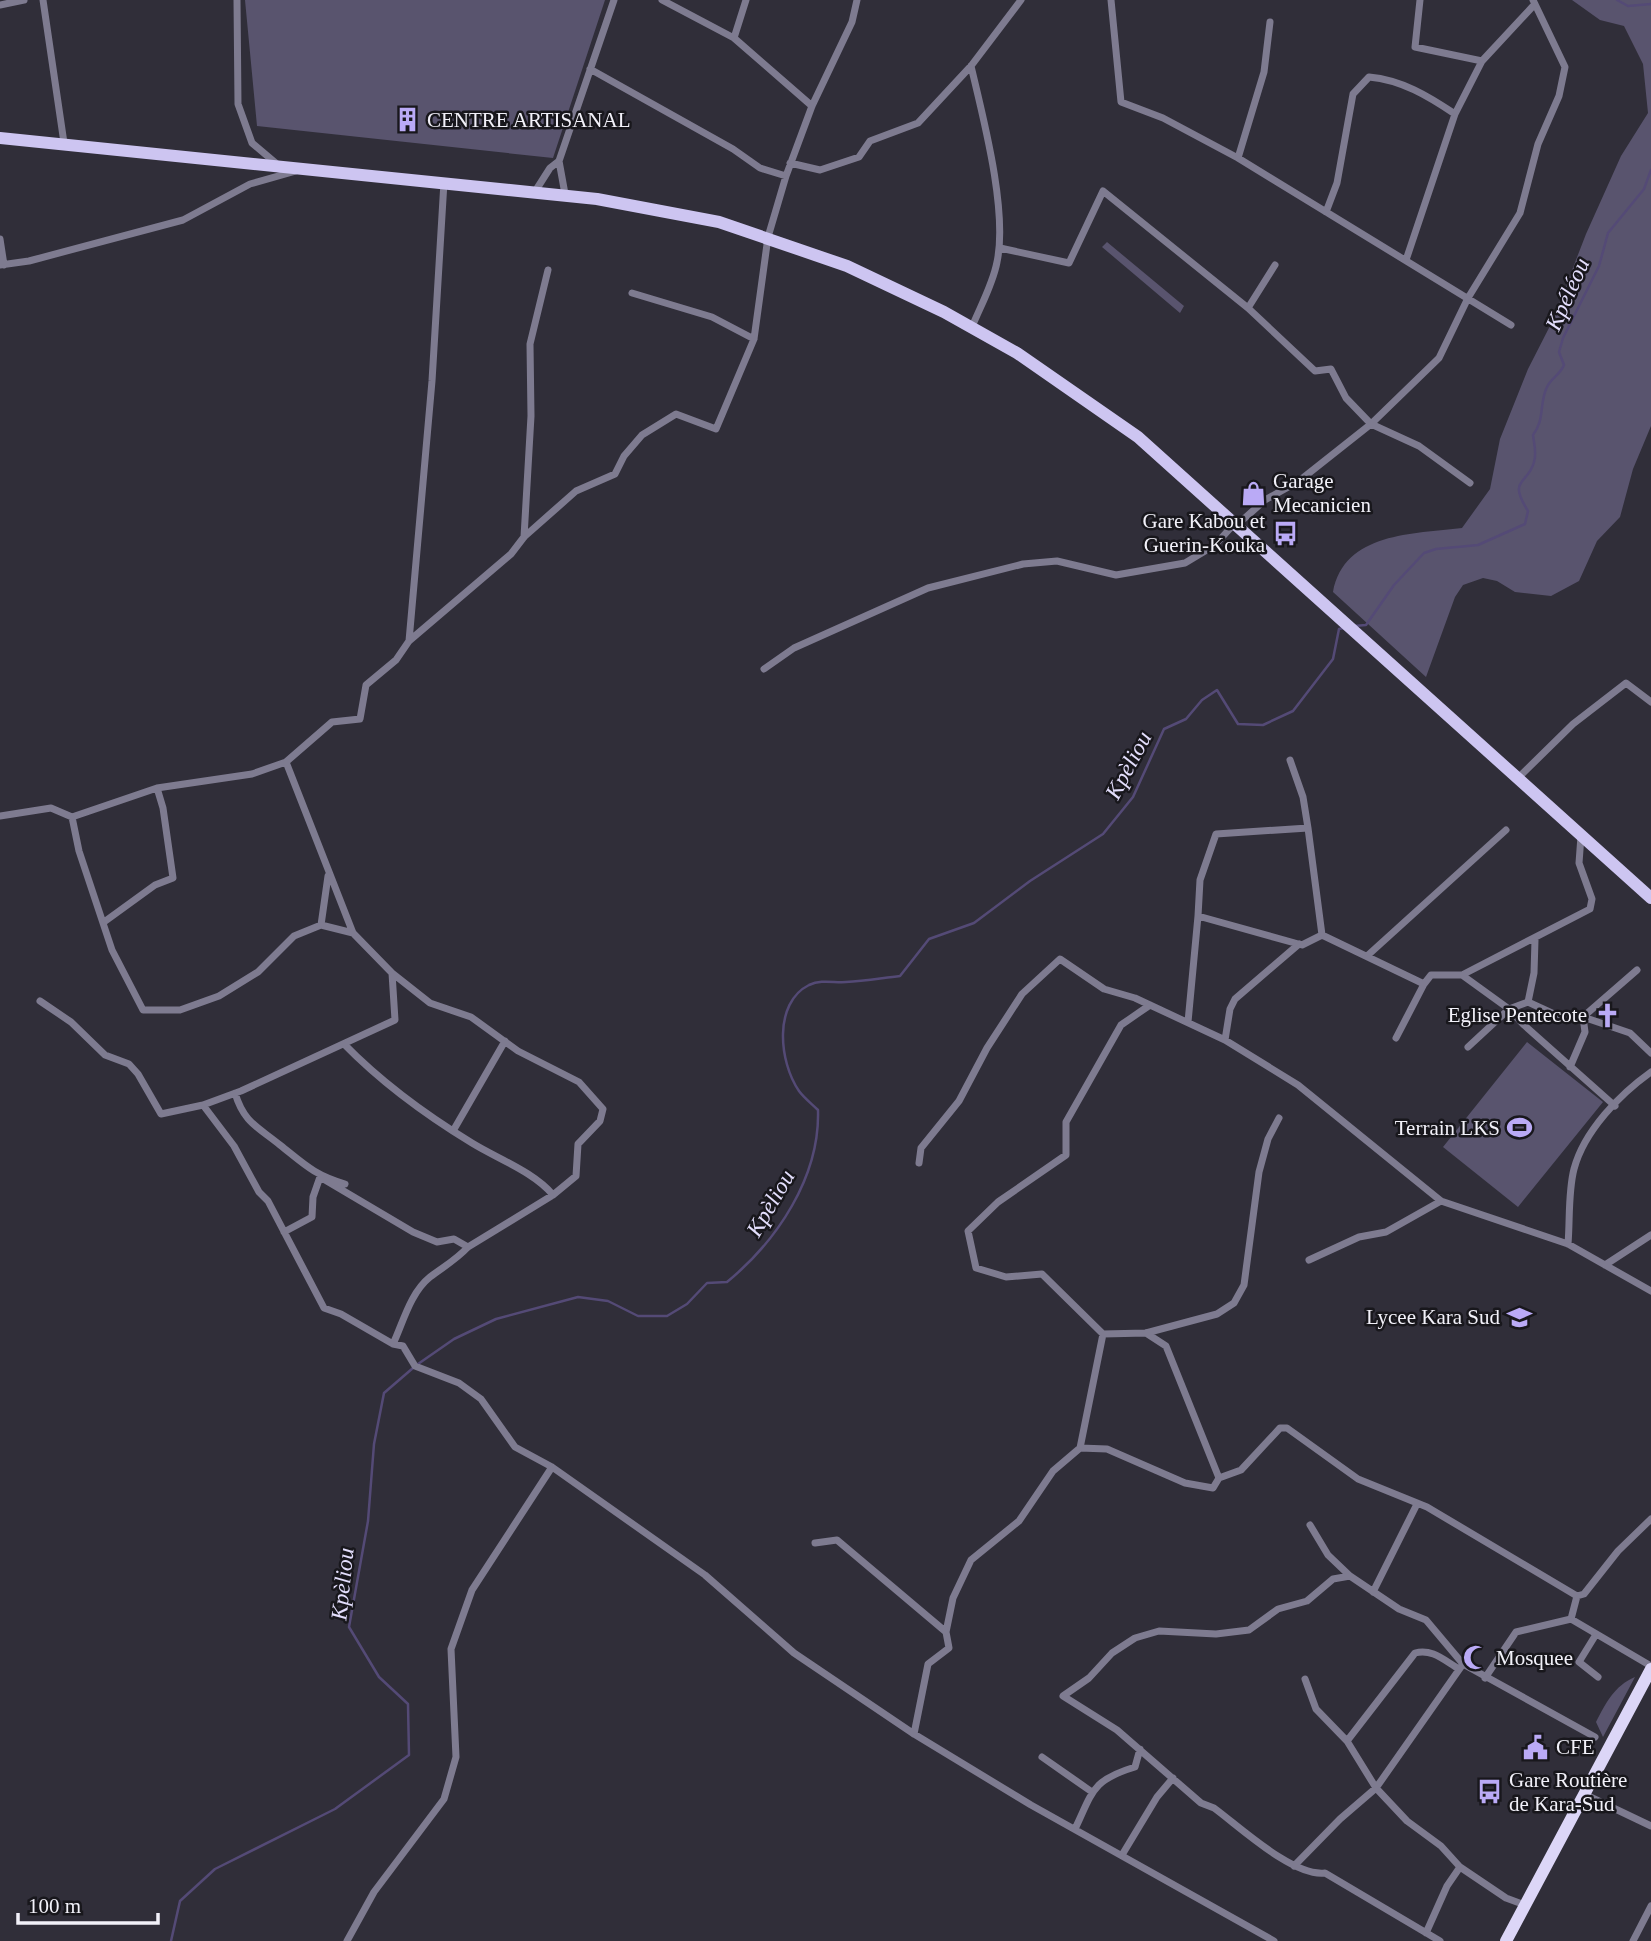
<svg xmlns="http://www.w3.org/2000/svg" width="1651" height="1941" font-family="'Times New Roman',serif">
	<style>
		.green { fill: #59546e }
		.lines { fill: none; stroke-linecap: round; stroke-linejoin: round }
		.stream { stroke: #544a76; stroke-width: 2.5 }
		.minor { stroke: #7e7b90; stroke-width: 7 }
		.primary { stroke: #cdc5f1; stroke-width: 12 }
		.trunk { stroke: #dcd6f7; stroke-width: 12 }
		.labels { text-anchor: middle; stroke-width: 5; stroke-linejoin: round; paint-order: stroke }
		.poi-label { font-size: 21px; fill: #f2f1f9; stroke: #18171c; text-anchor: start }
		.water-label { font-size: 23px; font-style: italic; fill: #e3defc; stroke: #18171c }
	</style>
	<rect width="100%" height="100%" fill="#302e39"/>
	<!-- green -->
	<path class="green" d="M245,0H605L553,158L257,126Z
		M1572,0H1651V426L1633,469L1620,517L1597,541L1579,581L1551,596L1515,592L1497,581L1483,578L1463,585L1455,597L1426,677L1333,592C1344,532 1414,534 1462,528L1490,489L1500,439L1528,369L1552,322L1586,234L1621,156L1648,113L1643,64L1624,26L1600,20Z
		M1107,242L1184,306L1180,313L1102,247Z
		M1527,1042L1603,1102L1518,1207L1443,1147Z
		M1635,1677L1603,1737L1596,1722C1606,1703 1614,1686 1635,1677Z"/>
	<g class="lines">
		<!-- stream -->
		<path class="stream" d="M1617,0L1628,6L1651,4
			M1354,626L1366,625L1394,585L1424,553L1436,549L1478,545L1525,524L1528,511C1507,478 1528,485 1534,462C1537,453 1534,444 1533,435C1545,420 1539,403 1547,387C1551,378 1560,375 1564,365L1559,352L1563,338L1599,266L1608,233L1644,189L1651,170
			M418,1364L454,1339L496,1319L578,1297L608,1301L638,1316H667L687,1304L707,1283L727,1282C777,1241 820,1177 818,1110C812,1104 804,1098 799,1091C779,1062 773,1003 809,985C822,979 834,983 846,982C864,981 882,978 900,976L929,939L974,923L1030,881L1103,834L1133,797L1164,729L1186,719L1202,700L1217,690L1238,724L1263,725L1293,711L1333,659L1339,629L1344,628
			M171,1941L180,1901L215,1869L335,1809L409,1755L408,1704L379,1677L349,1627L368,1521L374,1444L384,1393L413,1368"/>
		<!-- minor -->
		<path class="minor" d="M43,0L64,143
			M237,0L238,104L252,143L278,165
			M662,0L734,38L812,106
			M1111,0L1121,102L1163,118L1238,158L1511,325
			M1420,0L1415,47L1482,61
			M0,5L24,0
			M734,38L746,0
			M971,66C983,117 1008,211 997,262C993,284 980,307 972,327
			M590,69L733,149L760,168L786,176
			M1238,158L1264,72L1270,22
			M559,161L565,194
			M790,163L820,170L859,157L870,141L918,123L971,66L1021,0
			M536,190L550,168L559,161L614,0
			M1326,212L1337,183L1353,94L1369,77C1402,80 1428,96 1455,114
			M0,239L4,265
			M1000,248L1069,263L1103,191L1248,308L1315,371L1331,369L1346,398L1371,424L1419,446L1470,483
			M1406,260L1455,114L1482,61L1534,5
			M0,265L29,261L183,220L250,184L296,171
			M632,293L712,317L754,339
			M1248,308L1275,265
			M1237,525L1265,500L1299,481L1371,424L1439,358L1468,298L1520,213L1538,144L1559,96L1565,67L1533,0
			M524,537L531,416L530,344L548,270
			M409,641L432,381L444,182
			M764,669L794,648L928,588L1023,564L1057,561L1116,575L1185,563L1215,545L1235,523
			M1290,760L1303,797L1308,828
			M1517,779L1573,724L1626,683L1651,702
			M0,816L51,808L72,817L157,788L252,774L286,762L332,722L360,719L366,685L396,660L409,641L511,554L524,537L576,491L615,474L624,456L642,435L676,414L716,429L754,339L768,237L786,176L812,106L852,22L857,0
			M72,817L79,851L112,950L143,1010H180L219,996L258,972L294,936L321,925L328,876
			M1198,916L1200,880L1216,834L1308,828L1322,935
			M104,922L155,885L173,878L163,808L157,788
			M321,925L353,933
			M1367,956L1506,830
			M392,973L430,1003L471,1017L518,1051L579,1082L603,1109L600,1121L578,1144L576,1176L553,1195L468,1247C456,1260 443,1267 430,1277C410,1293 403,1323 393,1344
			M1462,975L1590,909L1592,899L1579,863L1581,836
			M40,1001L71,1022L105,1055L129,1064L138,1074L161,1114L203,1105L241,1091L395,1020L392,973L353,933L286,762
			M1528,1002L1534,973L1535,940
			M1150,1005L1121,1025L1066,1122V1155L998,1202L968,1231L976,1268L1006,1277L1042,1274L1103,1334L1146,1333L1217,1314L1234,1303L1244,1285L1259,1172L1268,1139L1279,1118
			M1583,1017L1637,970
			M1188,1022L1198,916L1302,945L1322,935L1424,984L1431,975H1462L1509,1009L1524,1025L1615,1106
			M1396,1038L1424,984
			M1225,1040L1230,1009L1235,999L1299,944
			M344,1044C382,1083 426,1115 472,1143C498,1159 534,1172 553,1195
			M1468,1047L1509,1009L1528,1002L1554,1014L1583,1017L1630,1033L1651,1053
			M1570,1067L1585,1032L1583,1017
			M235,1093C244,1123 258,1127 280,1145C304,1164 314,1175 345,1184
			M203,1105L234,1146L259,1192L268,1201L324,1308L341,1314L393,1344L403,1346L415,1366L459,1383L481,1399L515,1447L552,1467
			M453,1131L505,1041
			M919,1163L921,1148L959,1101L987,1048L1022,994L1060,959L1104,989L1135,998L1225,1040L1298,1085L1441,1201L1568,1244L1651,1291
			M284,1232L312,1217L313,1197L320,1177L413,1232L437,1242L454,1239L468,1247
			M1568,1244C1570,1220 1568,1192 1574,1169C1584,1131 1620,1094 1651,1072
			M1309,1260L1359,1237L1386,1232L1441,1201
			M1605,1265L1651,1235
			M1146,1333L1166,1346L1219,1478
			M1080,1448L1107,1449L1185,1483L1213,1488L1219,1478L1241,1470L1280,1428H1287L1358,1479L1427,1507L1577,1596
			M1310,1525L1328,1555L1350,1576
			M815,1543L837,1540L946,1632
			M1373,1592L1417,1504
			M1571,1619L1577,1596L1584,1594L1618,1551L1651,1519
			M1595,1636L1579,1662L1598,1677
			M1485,1678L1516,1632L1571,1619L1651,1666
			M1305,1679L1316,1709L1347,1741L1376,1788L1407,1821L1441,1846L1460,1867L1506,1898L1525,1905
			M914,1734L928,1664L949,1648L946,1632L953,1598L971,1560L1019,1521L1053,1471L1080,1448L1103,1334
			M1347,1741L1415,1653C1432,1648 1445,1661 1459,1669
			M1042,1757L1092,1792
			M1584,1794L1651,1826
			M1075,1829C1093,1791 1092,1780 1135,1767L1140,1749
			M1122,1855L1157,1797L1173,1778
			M1294,1866L1340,1819L1376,1788L1463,1664
			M1426,1933L1447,1886L1460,1867
			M347,1941L374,1892L444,1799L456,1757L451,1649L472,1590L552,1467L705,1575L794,1653L914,1734L1031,1805L1274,1941
			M1440,1941L1325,1873C1293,1877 1240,1827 1214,1808L1201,1803L1117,1730L1063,1696L1089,1678L1112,1653L1135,1638L1159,1631L1216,1634L1249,1630L1278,1609L1307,1601L1333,1579L1350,1576L1399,1609L1426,1620L1463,1664L1595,1737
			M1633,1941L1651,1906"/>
		<!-- primary -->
		<path class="primary" d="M0,138L597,199L719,222L847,266L944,312L1017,353L1138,437L1651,898"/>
		<!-- trunk -->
		<path class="trunk" d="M1506,1941L1651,1669"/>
	</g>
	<!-- icons -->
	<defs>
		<symbol id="building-bare" viewBox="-9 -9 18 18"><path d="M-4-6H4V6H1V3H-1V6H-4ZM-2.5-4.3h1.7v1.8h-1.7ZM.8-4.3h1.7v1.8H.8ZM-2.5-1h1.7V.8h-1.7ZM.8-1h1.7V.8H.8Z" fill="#baaaf6" stroke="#18171c" stroke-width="2.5" paint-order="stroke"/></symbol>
		<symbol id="shop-bare" viewBox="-9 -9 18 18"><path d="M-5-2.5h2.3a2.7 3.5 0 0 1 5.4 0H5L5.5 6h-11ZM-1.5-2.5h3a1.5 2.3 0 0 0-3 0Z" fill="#baaaf6" stroke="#18171c" stroke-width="2.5" paint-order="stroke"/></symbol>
		<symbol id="bus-bare" viewBox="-9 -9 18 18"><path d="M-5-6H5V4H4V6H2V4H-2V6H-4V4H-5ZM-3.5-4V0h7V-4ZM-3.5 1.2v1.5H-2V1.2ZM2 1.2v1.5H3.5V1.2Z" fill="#baaaf6" stroke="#18171c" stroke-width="2.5" paint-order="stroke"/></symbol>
		<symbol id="church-bare" viewBox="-9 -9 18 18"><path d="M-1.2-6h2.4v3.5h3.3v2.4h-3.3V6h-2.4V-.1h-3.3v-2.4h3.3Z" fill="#baaaf6" stroke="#18171c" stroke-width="2.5" paint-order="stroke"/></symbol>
		<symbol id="stadium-bare" viewBox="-9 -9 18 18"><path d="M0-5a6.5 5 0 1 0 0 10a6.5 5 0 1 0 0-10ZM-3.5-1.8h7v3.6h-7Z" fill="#baaaf6" stroke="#18171c" stroke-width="2.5" paint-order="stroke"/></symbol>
		<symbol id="school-bare" viewBox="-9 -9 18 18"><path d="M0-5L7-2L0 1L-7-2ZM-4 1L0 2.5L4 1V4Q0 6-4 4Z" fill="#baaaf6" stroke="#18171c" stroke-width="2.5" paint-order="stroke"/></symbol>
		<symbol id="mosque-bare" viewBox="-9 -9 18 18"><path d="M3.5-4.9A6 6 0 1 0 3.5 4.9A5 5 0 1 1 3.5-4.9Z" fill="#baaaf6" stroke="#18171c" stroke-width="2.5" paint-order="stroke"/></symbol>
		<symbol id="civic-bare" viewBox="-9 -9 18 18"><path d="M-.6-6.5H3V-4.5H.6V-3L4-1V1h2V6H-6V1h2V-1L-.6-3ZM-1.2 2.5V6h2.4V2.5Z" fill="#baaaf6" stroke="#18171c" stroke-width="2.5" paint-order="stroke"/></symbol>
	</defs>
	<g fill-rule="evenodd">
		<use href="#building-bare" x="390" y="102" width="35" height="35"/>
		<use href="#shop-bare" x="1236" y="476" width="35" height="35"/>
		<use href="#bus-bare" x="1268" y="516" width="35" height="35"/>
		<use href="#church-bare" x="1590" y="998" width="35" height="35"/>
		<use href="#stadium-bare" x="1502" y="1110" width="35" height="35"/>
		<use href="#school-bare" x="1502" y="1300" width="35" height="35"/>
		<use href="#mosque-bare" x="1458" y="1640" width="35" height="35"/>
		<use href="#civic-bare" x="1518" y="1730" width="35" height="35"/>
		<use href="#bus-bare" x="1472" y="1774" width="35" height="35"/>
	</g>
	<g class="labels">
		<!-- poi labels -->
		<g class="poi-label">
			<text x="427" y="127">CENTRE ARTISANAL</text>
			<text x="1273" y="488">Garage<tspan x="1273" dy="24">Mecanicien</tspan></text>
			<text x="1265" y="528" text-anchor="end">Gare Kabou et<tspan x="1265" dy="24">Guerin-Kouka</tspan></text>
			<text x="1587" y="1022" text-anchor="end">Eglise Pentecote</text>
			<text x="1500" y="1135" text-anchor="end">Terrain LKS</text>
			<text x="1500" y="1324" text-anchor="end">Lycee Kara Sud</text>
			<text x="1496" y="1665">Mosquee</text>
			<text x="1556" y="1754">CFE</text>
			<text x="1509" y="1787">Gare Routière<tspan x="1509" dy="24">de Kara-Sud</tspan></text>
		</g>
		<!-- water labels -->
		<g class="water-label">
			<text transform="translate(1567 294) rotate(-66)" y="8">Kpéléou</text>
			<text transform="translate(1128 765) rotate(-62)" y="8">Kpèliou</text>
			<text transform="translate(770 1203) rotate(-60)" y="8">Kpèliou</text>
			<text transform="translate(342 1584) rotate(-84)" y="8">Kpèliou</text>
		</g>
	</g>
	<!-- scale -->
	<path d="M18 1913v10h140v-10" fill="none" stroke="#f2f1f9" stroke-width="3.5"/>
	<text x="28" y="1913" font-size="21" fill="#f2f1f9" stroke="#18171c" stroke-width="5" paint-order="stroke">100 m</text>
</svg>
